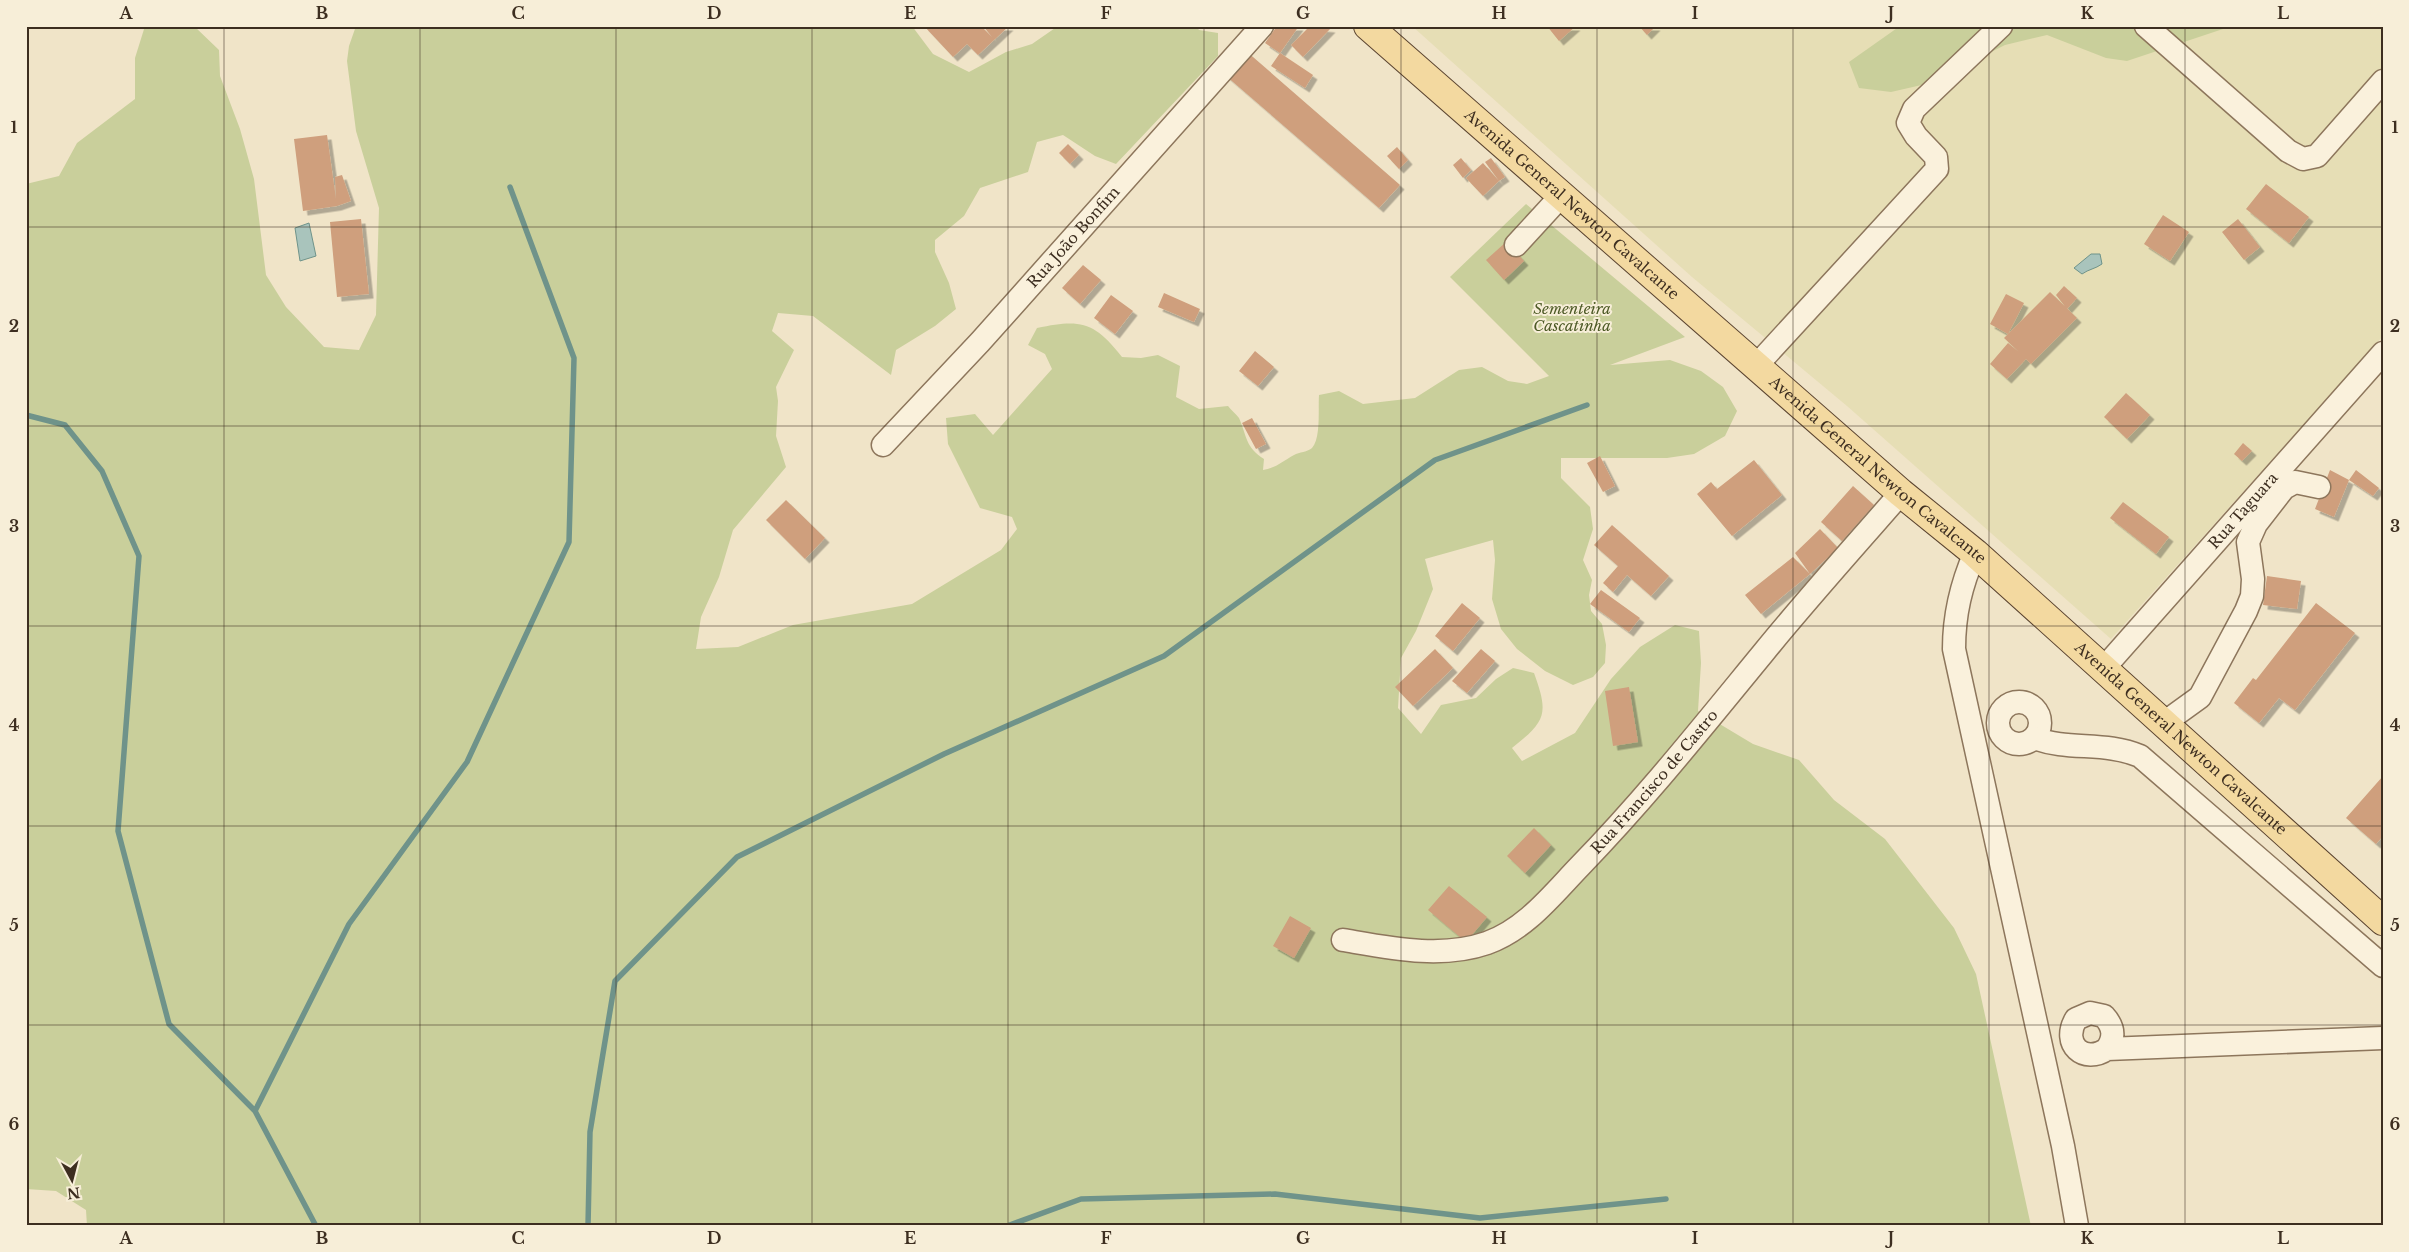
<svg xmlns="http://www.w3.org/2000/svg" width="2409" height="1252" font-family="'Libre Baskerville',serif">
	<style>
		.farmland { fill: #e6deb5 }
		.green { fill: #c9cf9b }
		.water { fill: #a9c4bc; stroke: #6f938a }
		.lines { fill: none; stroke-linecap: round; stroke-linejoin: round }
		.stream { stroke: #6f938a; stroke-width: 5.5 }
		.building { fill: #cf9f7d; filter: url(#shadow) }
		.minor-casing { stroke: #8d765c; stroke-width: 25 }
		.major-casing { stroke: #5b4430; stroke-width: 30 }
		.minor { stroke: #faf1dc; stroke-width: 22 }
		.major { stroke: #f3d9a0; stroke-width: 28 }
		.grid { fill: none; stroke: #3d2e20; stroke-width: 1; stroke-opacity: 0.55 }
		.labels { text-anchor: middle; stroke-width: 4; stroke-linejoin: round; paint-order: stroke }
		.street-label { font-size: 15px; fill: #3d2e20; stroke: #f7eed8 }
		.park-label { font-size: 15px; font-style: italic; fill: #4d5a26; stroke: #f7eed8 }
		.neatline { fill: none; stroke: #3d2e20; stroke-width: 2 }
		.grid-label { font-size: 16px; text-anchor: middle; font-weight: bold; fill: #3d2e20 }
	</style>
	<defs>
		<filter id="shadow"><feDropShadow dx="4.5" dy="4.5" stdDeviation="0" flood-color="#0004"/></filter>
	</defs>
	<rect width="100%" height="100%" fill="#f0e4c8"/>
	<!-- farmland -->
	<path class="farmland" d="M1412,26H2383V336L2111,639L1847,406L1692,277Z"/>
	<!-- green -->
	<path class="green" d="M145,26H194L219,50L220,76L240,129L254,179L266,275L286,307L324,347L359,350L376,315L379,208L356,131L347,61L349,46L356,26H912L933,54L969,72L1006,52L1032,44L1058,26H1196L1199,30L1218,33V56L1116,164L1095,156L1063,135L1037,142L1028,172L980,188L964,216L935,240V252L949,283L956,309L935,326L896,350L891,375L813,316L778,313L772,331L794,350L776,387L778,401L776,436L786,467L733,530L719,577L701,617L696,649L738,647L793,625L912,604L1001,550L1017,529L1012,517L980,508L948,444L946,418L975,414L993,435L1052,369L1045,354L1028,345L1037,328C1080,319 1094,321 1122,357L1141,358L1158,355L1180,366L1176,397L1199,409L1228,406C1231,410 1236,414 1239,418C1247,436 1245,447 1264,459L1263,470C1276,468 1283,461 1294,455C1299,452 1308,452 1312,448C1321,438 1318,410 1319,395L1339,391L1363,404L1415,398L1459,370L1482,367L1508,381L1527,384L1549,376L1450,277L1526,204L1685,337L1610,365L1670,360L1701,371L1723,387L1737,411L1725,436L1694,454L1667,458H1561V478L1590,507L1593,529L1583,560L1592,580L1589,595L1591,611L1602,624L1606,645L1605,663L1593,677L1573,685L1545,671L1517,649L1501,629L1492,599L1495,560L1493,540L1425,559L1433,589L1416,631L1401,658L1398,708L1421,734L1441,705L1476,698L1496,679L1513,668L1534,673C1549,714 1546,721 1512,748L1522,761L1575,733L1611,679L1640,647L1675,625L1699,631L1701,663L1698,711L1753,744L1799,760L1834,800L1885,839L1954,928L1976,974L2031,1226H87L86,1210L56,1191L26,1189V184L59,176L77,143L135,99V58Z
		M1900,26H2232L2127,61L2106,58L2047,35L2005,45L1971,62L1939,81L1891,92L1859,88L1849,62Z"/>
	<!-- water -->
	<path class="water" d="M309,223L316,256L300,261L295,228Z
		M2091,254H2100L2102,264C2095,269 2089,269 2082,274L2074,268Z"/>
	<g class="lines">
		<!-- stream -->
		<path class="stream" d="M26,415L65,425L102,471L139,556L118,831L169,1024L255,1111L316,1226
			M255,1111L349,924L467,762L569,542L574,358L510,187
			M588,1226L590,1132L615,981L737,857L944,754L1164,656L1435,460L1587,405
			M1007,1226L1081,1199L1275,1194L1480,1218L1666,1199"/>
	</g>
	<!-- building -->
	<path class="building" d="M924,26H981L992,37L983,26H1009L978,55L967,44L953,57Z
		M1277,26H1299L1280,53L1265,43Z
		M1310,26L1331,28L1303,57L1291,45Z
		M1547,26H1576L1559,41Z
		M1639,26H1656L1647,35Z
		M1246,51L1400,185L1379,208L1225,75Z
		M1280,53L1313,75L1305,88L1271,66Z
		M327,135L336,199L335,177L342,175L351,201L337,206L303,211L294,139Z
		M1068,144L1079,155L1070,164L1059,153Z
		M1397,147L1408,160L1399,169L1387,156Z
		M1461,158L1471,170L1463,178L1453,165Z
		M1491,158L1505,177L1499,181L1485,162Z
		M1483,163L1499,181L1483,196L1466,178Z
		M2266,184L2309,217L2289,243L2246,209Z
		M2163,215L2189,232L2170,261L2144,244Z
		M361,219L369,294L337,297L330,222Z
		M2238,219L2260,247L2244,260L2222,232Z
		M1506,242L1524,261L1504,280L1486,260Z
		M1083,265L1101,280L1080,304L1062,288Z
		M2064,286L2077,298L2067,309L2056,295Z
		M2050,292L2077,318L2031,364L2026,359L2007,379L1990,364L2008,343L2019,352L2004,338Z
		M1164,293L1200,309L1194,322L1158,307Z
		M2006,294L2024,303L2008,334L1990,324Z
		M1111,295L1133,311L1115,334L1094,318Z
		M1255,351L1274,367L1258,386L1239,371Z
		M2126,393L2150,415L2127,439L2104,417Z
		M1252,418L1266,444L1256,449L1242,423Z
		M2243,443L2252,451L2242,461L2234,454Z
		M1600,456L1615,486L1603,492L1587,463Z
		M1754,460L1782,495L1732,536L1697,494L1711,482L1717,489Z
		M2330,470L2349,480L2356,470L2379,488L2373,496L2349,480L2334,517L2315,509Z
		M1853,486L1874,505L1842,541L1821,522Z
		M786,500L825,538L805,559L766,520Z
		M2123,502L2169,537L2156,554L2110,518Z
		M1612,525L1669,576L1651,596L1627,575L1613,592L1603,583L1618,566L1594,545Z
		M1820,529L1838,548L1810,574L1761,614L1745,595L1793,557L1810,574L1795,553Z
		M2267,576L2301,581L2297,609L2263,605Z
		M1601,590L1640,618L1629,632L1590,604Z
		M1462,603L1480,618L1453,651L1435,636Z
		M2316,603L2355,633L2295,710L2279,698L2259,723L2234,703L2253,678L2256,680Z
		M1435,649L1453,668L1413,706L1395,687Z
		M1481,649L1495,661L1467,693L1452,681Z
		M1629,687L1638,742L1613,746L1605,691Z
		M2383,776V836L2376,844L2346,818Z
		M1534,828L1551,845L1525,873L1507,856Z
		M1449,886L1487,917L1466,942L1428,910Z
		M1290,916L1311,928L1294,958L1273,946Z"/>
	<g class="lines">
		<defs>
			<g id="minor">
				<path d="M2146,26L2288,151L2303,159L2317,156L2383,81"/>
				<path d="M1516,245L1561,196"/>
				<path d="M1756,366L1937,169L1936,157L1916,136L1908,123L1914,109L2001,26"/>
				<path id="s1" d="M883,445L980,342L1262,26"/>
				<path d="M1975,553C1961,585 1954,614 1954,649L2063,1146L2077,1226"/>
				<path id="s2" d="M2104,668L2383,353"/>
				<circle cx="2019" cy="723" r="21"/>
				<path d="M2164,723L2200,697L2246,611L2252,596L2253,579L2248,542L2256,524L2284,488L2295,482L2319,487"/>
				<path d="M2034,738C2069,751 2105,741 2140,756L2383,966"/>
				<path id="s3" d="M1343,940C1390,948 1441,959 1487,943C1526,929 1552,895 1580,866C1646,798 1704,725 1764,652C1808,598 1855,546 1901,493"/>
				<path d="M2107,1049C2115,1037 2114,1027 2104,1016L2090,1013L2076,1019C2061,1044 2084,1065 2107,1049L2383,1038"/>
			</g>
			<g id="major">
				<path id="s4" d="M1368,26L1901,493L1975,553L2383,921"/>
			</g>
		</defs>
		<!-- minor casing -->
		<use href="#minor" class="minor-casing"/>
		<!-- major casing -->
		<use href="#major" class="major-casing"/>
		<!-- minor -->
		<use href="#minor" class="minor"/>
		<!-- major -->
		<use href="#major" class="major"/>
	</g>
	<!-- grid -->
	<path class="grid" d="M224,26V1226M420,26V1226M616,26V1226M812,26V1226M1008,26V1226M1204,26V1226M1401,26V1226M1597,26V1226M1793,26V1226M1989,26V1226M2185,26V1226M26,227H2383M26,426H2383M26,626H2383M26,826H2383M26,1025H2383"/>
	<g class="labels">
		<!-- street labels -->
		<g class="street-label">
			<text dy="5" stroke="none"><textPath href="#s4" startOffset="271">Avenida General Newton Cavalcante</textPath></text>
			<text dy="5" stroke="none"><textPath href="#s1" startOffset="282">Rua João Bonfim</textPath></text>
			<text dy="5" stroke="none"><textPath href="#s4" startOffset="676">Avenida General Newton Cavalcante</textPath></text>
			<text dy="5" stroke="none"><textPath href="#s2" startOffset="210">Rua Taguara</textPath></text>
			<text dy="5" stroke="none"><textPath href="#s4" startOffset="1081">Avenida General Newton Cavalcante</textPath></text>
			<text dy="5" stroke="none"><textPath href="#s3" startOffset="380">Rua Francisco de Castro</textPath></text>
		</g>
		<!-- park labels -->
		<g class="park-label">
			<text x="1572" y="314">Sementeira<tspan x="1572" dy="17">Cascatinha</tspan></text>
		</g>
	</g>
	<!-- border -->
	<rect width="2409" height="1252" fill="none" stroke="#f7eed8" stroke-width="55"/>
	<!-- north arrow -->
	<g transform="translate(72 1180) rotate(173)" stroke="#f7eed8" stroke-width="4" paint-order="stroke">
	<path d="M0-4L9 19L0 12L-9 19Z" fill="#3d2e20"/>
	<text y="-8" font-size="14" font-weight="bold" text-anchor="middle" fill="#3d2e20">N</text>
	</g>
	<rect x="28" y="28" width="2354" height="1196" class="neatline"/>
	<g class="grid-label">
		<text x="126" y="19">A</text>
		<text x="322" y="19">B</text>
		<text x="518" y="19">C</text>
		<text x="714" y="19">D</text>
		<text x="910" y="19">E</text>
		<text x="1106" y="19">F</text>
		<text x="1303" y="19">G</text>
		<text x="1499" y="19">H</text>
		<text x="1695" y="19">I</text>
		<text x="1891" y="19">J</text>
		<text x="2087" y="19">K</text>
		<text x="2283" y="19">L</text>
		<text x="14" y="133">1</text>
		<text x="2395" y="133">1</text>
		<text x="14" y="332">2</text>
		<text x="2395" y="332">2</text>
		<text x="14" y="532">3</text>
		<text x="2395" y="532">3</text>
		<text x="14" y="731">4</text>
		<text x="2395" y="731">4</text>
		<text x="14" y="931">5</text>
		<text x="2395" y="931">5</text>
		<text x="14" y="1130">6</text>
		<text x="2395" y="1130">6</text>
		<text x="126" y="1244">A</text>
		<text x="322" y="1244">B</text>
		<text x="518" y="1244">C</text>
		<text x="714" y="1244">D</text>
		<text x="910" y="1244">E</text>
		<text x="1106" y="1244">F</text>
		<text x="1303" y="1244">G</text>
		<text x="1499" y="1244">H</text>
		<text x="1695" y="1244">I</text>
		<text x="1891" y="1244">J</text>
		<text x="2087" y="1244">K</text>
		<text x="2283" y="1244">L</text>
	</g>
</svg>
